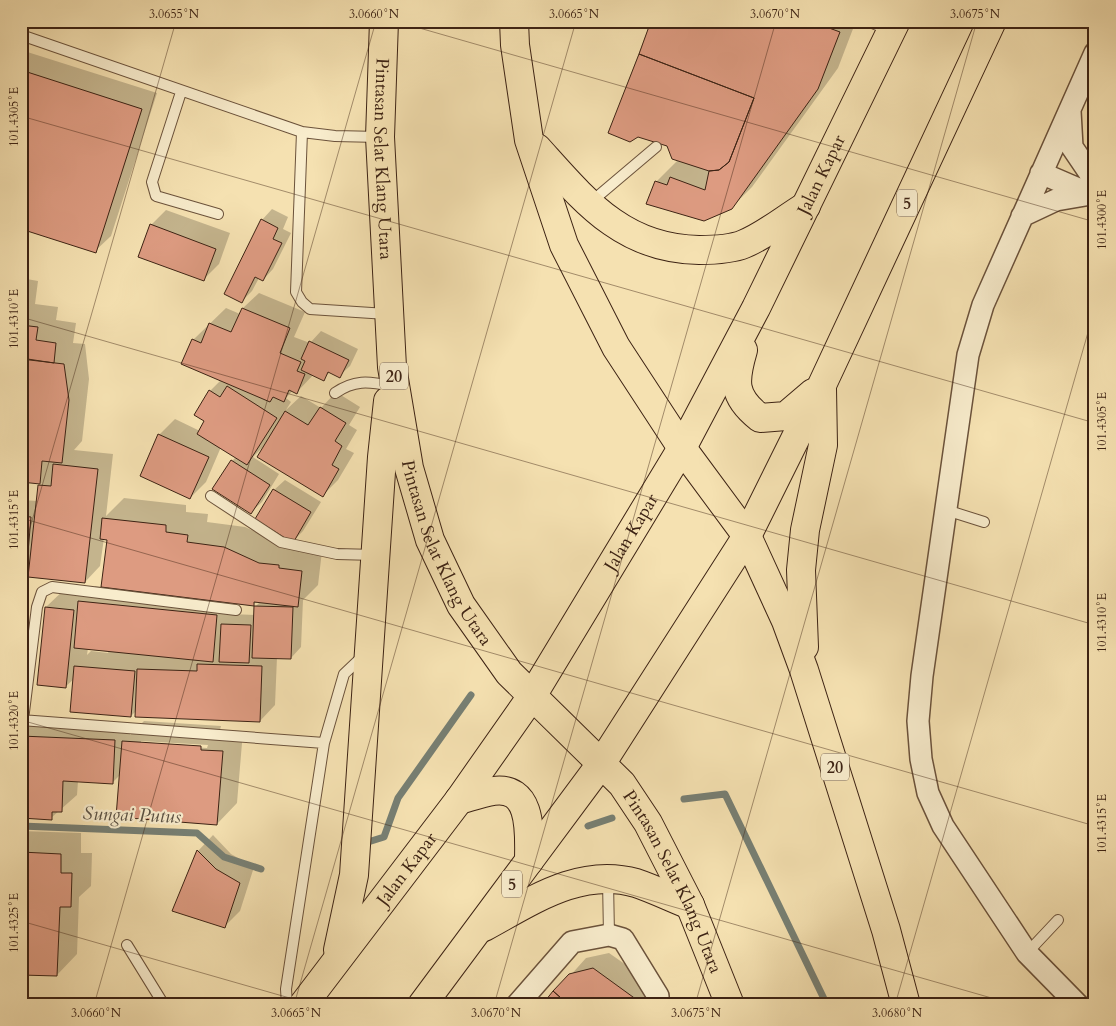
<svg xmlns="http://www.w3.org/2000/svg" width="1116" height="1026" font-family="Cardo,serif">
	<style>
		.shadow { fill: #0003; fill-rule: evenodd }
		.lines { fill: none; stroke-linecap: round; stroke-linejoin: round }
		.stream { stroke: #777f73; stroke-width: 7 }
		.building { fill: #dd9b81; stroke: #3d2314 }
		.lane-casing { stroke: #6b523b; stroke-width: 12 }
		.street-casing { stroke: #6b523b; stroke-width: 24 }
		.highway-casing { stroke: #3d2314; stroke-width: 30 }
		.lane { stroke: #f8eccc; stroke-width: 10 }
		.street { stroke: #f8eccc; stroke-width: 21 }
		.highway { stroke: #f5e1b1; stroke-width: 28 }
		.ticks { fill: none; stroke: #3d2314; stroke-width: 1; stroke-opacity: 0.45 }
		.labels { text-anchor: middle; stroke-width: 4.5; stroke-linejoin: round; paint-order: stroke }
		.shield { fill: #f8eccc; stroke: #755f4b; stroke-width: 1 }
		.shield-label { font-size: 16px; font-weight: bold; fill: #3d2314 }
		.street-label { font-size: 18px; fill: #3d2314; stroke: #f8eccc }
		.water-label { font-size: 19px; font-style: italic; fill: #5a5144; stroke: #f8eccc }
		.neatline { fill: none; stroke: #3d2314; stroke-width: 2 }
		.ticks-label { font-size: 12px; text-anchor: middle; fill: #3d2314 }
	</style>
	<rect width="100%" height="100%" fill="#f5e1b1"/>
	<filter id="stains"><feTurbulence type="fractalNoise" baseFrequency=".004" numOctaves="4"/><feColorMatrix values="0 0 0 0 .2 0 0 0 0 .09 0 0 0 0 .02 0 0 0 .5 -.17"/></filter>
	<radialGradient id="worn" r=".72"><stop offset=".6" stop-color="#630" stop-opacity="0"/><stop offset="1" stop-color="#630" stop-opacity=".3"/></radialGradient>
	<!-- shadow -->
	<path class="shadow" d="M651,21H856L838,68L752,187L731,208L656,182L678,160L668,145L638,135L609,132Z
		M21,50L157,93L111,236L95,251L21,228Z
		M272,209L288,217L283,229L291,233L273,269L263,280L259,278L252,291L242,301L262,220Z
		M166,210L230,233L219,264L203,280L151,225Z
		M21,278L38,281L35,304L58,307L56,320L76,323L73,343L85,344L89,379L82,441L74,450L113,454L106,516L124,498L186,505V512L208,514L207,522L245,527L280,543L322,551L318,585L303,600L301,647L291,658L277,657L275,705L260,721L137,710L131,716L75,678L65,687L46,607L67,587L92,590L95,586L103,587L108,539L104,538L100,566L85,582L30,571L26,575L21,574V500L38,501L39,485L42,483L21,481ZM257,601H261L255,607V615L231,614L232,602L253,605ZM88,648L109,650L108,653L91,651L87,655Z
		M259,293L305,312L294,337L310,343L321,331L358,349L350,366L339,376L330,372L323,379L314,374L297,392L293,390L286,398L291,402L286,410L301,396L321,408L336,392L360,407L349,425L357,430L346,449L354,453L338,480L323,495L264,446L253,457L279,474L262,502L251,512L232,461L236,457L221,447L206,482L190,498L159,435L175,419L200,431L206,421L210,391L221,380L193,340L226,308L240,314L243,308Z
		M285,480L321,502L303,531L293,541L274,490Z
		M21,718L28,719L27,727L34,721L130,725V735L144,721L221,726L220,730L243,731L237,803L217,824L121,774L113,782L78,781L77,795L51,818L21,817ZM141,741L208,745L207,748L141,743Z
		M21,831L81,833V853H92L91,886L79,897L77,954L57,975L21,974Z
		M213,835L231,854L254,867L240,911L224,927L173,910L198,851Z
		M609,953L659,988L644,1005H544L586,958Z"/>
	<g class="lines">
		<!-- stream -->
		<path class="stream" d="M684,799L725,794L827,1005
			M21,826L197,833L224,857L261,869
			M588,826L612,818
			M368,842L384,837L398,798L471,695"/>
	</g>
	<!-- building -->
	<path class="building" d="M651,21H810L840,32L818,89L732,209L704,221L646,204L655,181L667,185L670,177L705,190L709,171L719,170L729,162L754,98L639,54Z
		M639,54L754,98L729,162L719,170L709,171L672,159L667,146L638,137L630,142L608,133Z
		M21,70L142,109L96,253L21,229Z
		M261,219L278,228L273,239L282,243L263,281L255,277L242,303L224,294Z
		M150,224L216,249L204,281L138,257Z
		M242,308L290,328L280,353L301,362L297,371L305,374L297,394L289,390L284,402L273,397L270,402L181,364L192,339L201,343L209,323L231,332Z
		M21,325L38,327L36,340L56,343L54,363L21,358Z
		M309,341L349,360L340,378L328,372L324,381L301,370L305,361L301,359Z
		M21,359L64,364L69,400L62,463L42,461L40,484L21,482Z
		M227,386L277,418L247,465L197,434L204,421L194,415L209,390L220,397Z
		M320,407L346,423L335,441L342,446L332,465L339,469L323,497L257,457L285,411L308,425Z
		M158,434L209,457L190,499L140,476Z
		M231,460L270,485L251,514L212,489Z
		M53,464L98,469L85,583L28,577L38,485L51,486Z
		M273,489L311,512L293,543L255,519Z
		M21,516L31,517L26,576H21Z
		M102,518L166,525V532L188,535L187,542L224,547L259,563L279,565V568L302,571L298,607L254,602V606L101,587L107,540L100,539Z
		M78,601L217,615L213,662L74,648Z
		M254,606L293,607L291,659L252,658Z
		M45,607L74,610L66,688L37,685Z
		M221,624L251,625L249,663L219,662Z
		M197,664L262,666L260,722L135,717L137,669L197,671Z
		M74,666L135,671L131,717L70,712Z
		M21,736L115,740L113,784L63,781L62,812H52V820L21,818Z
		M122,741L201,746V750L223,751L217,825L116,817Z
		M197,850L216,869L240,883L225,928L172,911Z
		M21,852L61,854V873H72L71,907H60L57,976L21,975Z
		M593,968L644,1005H569L553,991L569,974Z
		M553,991L569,1005H542Z"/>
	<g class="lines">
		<defs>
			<path id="lane" d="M867,21L890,30
				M21,35L302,132L335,136L379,137
				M181,92L152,182L156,196L218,214
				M302,132L296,292L302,302L310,309L387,314
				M591,202L656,147
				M335,393C354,380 368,381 390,386
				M211,496L281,542L337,554L375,555
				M946,510L984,522
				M21,720L324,743
				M23,720L37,607L42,592L52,587L236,610
				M608,881L609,935
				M127,945L164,1005
				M1027,953L1058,920
				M287,1005L286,989L324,743L344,674L364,655"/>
			<path id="street" d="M1070,111L1072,147L1091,175
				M1041,173L1092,195
				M1022,216L1056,200L1091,194
				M517,1005L572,942L609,935L623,939L658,996V1003
				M1078,1005L1027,953L943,826L928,793L921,759L918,721L922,676L968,355L983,305L1095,53"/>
			<g id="highway">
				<path id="s1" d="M384,21L380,137L392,367L409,468L430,540L461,605L509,673L622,784L648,823L690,905L730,1005"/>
				<path d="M514,21L515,45L529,140L564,245L616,347L682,448L747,536L786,621L804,670L886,930L906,1005"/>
				<path d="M537,148C584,200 622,249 699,250C712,250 732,249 744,244C766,235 786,218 806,206"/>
				<path d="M743,350C734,381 732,396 760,418L786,416L813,393"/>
				<path d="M804,647L801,570L805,530L823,445L822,389"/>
				<path d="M459,800C470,797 482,793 493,791C534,785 529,836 529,861"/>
				<path d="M484,927C532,901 580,867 636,883C654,889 672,898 690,905"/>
				<path d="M338,950L354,875L382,457L388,401"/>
				<path id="s2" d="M303,1005L459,800L532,696L682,448L756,308L896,21"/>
				<path d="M422,1005L601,764L747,536L822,385L992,21"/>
			</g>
		</defs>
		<!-- lane casing -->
		<use href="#lane" class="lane-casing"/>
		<!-- street casing -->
		<use href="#street" class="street-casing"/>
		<!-- highway casing -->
		<use href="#highway" class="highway-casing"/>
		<!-- lane -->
		<use href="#lane" class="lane"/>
		<!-- street -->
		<use href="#street" class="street"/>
		<!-- highway -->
		<use href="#highway" class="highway"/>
	</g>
	<!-- ticks -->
	<path class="ticks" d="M395,21L1095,222M21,116L1095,423M21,317L1095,625M21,518L1095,826M21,559L176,21M21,720L1016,1005M21,921L314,1005M94,1005L376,21M294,1005L576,21M494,1005L776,21M695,1005L977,21M895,1005L1095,308"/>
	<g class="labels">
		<!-- shield labels -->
		<g class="shield">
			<rect x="897" y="189.5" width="20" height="27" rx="4"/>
			<rect x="380" y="362.5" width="28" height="27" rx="4"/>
			<rect x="821" y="753.5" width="28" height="27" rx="4"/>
			<rect x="502" y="870.5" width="20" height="27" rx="4"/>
		</g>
		<g class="shield-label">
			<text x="907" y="209">5</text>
			<text x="394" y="382">20</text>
			<text x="835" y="773">20</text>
			<text x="512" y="890">5</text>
		</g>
		<!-- street labels -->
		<g class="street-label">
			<text dy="6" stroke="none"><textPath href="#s1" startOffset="138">Pintasan Selat Klang Utara</textPath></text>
			<text dy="6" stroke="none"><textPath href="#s2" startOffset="981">Jalan Kapar</textPath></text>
			<text dy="6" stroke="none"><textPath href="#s2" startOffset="576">Jalan Kapar</textPath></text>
			<text dy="6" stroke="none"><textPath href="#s1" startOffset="542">Pintasan Selat Klang Utara</textPath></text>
			<text dy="6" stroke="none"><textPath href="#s2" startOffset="171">Jalan Kapar</textPath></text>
			<text dy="6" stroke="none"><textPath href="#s1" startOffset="948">Pintasan Selat Klang Utara</textPath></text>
		</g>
		<!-- water labels -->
		<g class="water-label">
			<text transform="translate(132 814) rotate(2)" y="7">Sungai Putus</text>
		</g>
	</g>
	<!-- margin -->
	<rect width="1116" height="1026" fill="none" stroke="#f5e1b1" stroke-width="55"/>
	<rect x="28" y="28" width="1060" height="970" class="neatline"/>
	<g class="ticks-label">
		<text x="174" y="18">3.0655°N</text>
		<text x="374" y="18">3.0660°N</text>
		<text x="574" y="18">3.0665°N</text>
		<text x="775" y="18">3.0670°N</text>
		<text x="975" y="18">3.0675°N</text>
		<text transform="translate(14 117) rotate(-90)" y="4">101.4305°E</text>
		<text transform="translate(1102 220) rotate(-90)" y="4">101.4300°E</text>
		<text transform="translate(14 319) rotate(-90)" y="4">101.4310°E</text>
		<text transform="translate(1102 422) rotate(-90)" y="4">101.4305°E</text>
		<text transform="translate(14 520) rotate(-90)" y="4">101.4315°E</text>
		<text transform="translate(1102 623) rotate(-90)" y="4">101.4310°E</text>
		<text transform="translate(14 721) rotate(-90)" y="4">101.4320°E</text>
		<text transform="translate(1102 824) rotate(-90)" y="4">101.4315°E</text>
		<text transform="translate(14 923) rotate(-90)" y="4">101.4325°E</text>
		<text x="96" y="1017">3.0660°N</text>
		<text x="296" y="1017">3.0665°N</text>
		<text x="496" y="1017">3.0670°N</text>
		<text x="696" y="1017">3.0675°N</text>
		<text x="897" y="1017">3.0680°N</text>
	</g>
	<rect width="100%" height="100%" filter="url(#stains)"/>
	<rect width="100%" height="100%" fill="url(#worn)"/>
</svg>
